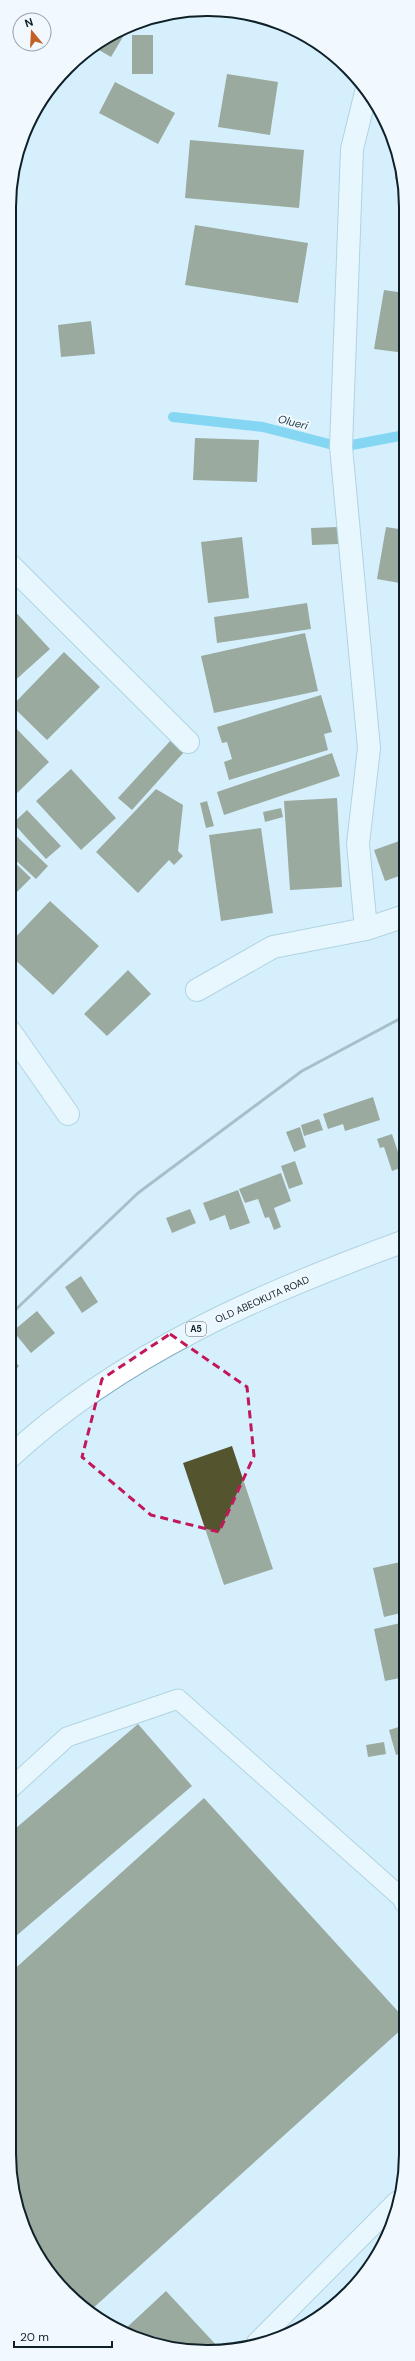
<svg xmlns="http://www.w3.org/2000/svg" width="415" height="2361" font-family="'DM Sans',sans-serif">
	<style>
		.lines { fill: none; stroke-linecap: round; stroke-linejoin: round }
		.stream { stroke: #22b7e9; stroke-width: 10 }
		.building { fill: #54542f }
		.service-casing { stroke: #84afc3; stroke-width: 21 }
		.minor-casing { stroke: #84afc3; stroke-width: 24 }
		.trunk-casing { stroke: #84afc3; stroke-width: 24 }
		.service { stroke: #fff; stroke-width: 19 }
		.minor { stroke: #fff; stroke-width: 22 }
		.trunk { stroke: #fff; stroke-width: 22 }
		.rail { stroke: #6e848e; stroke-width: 3 }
		.marked { fill: none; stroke: #c2185b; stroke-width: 3; stroke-dasharray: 8 5; stroke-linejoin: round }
		.labels { text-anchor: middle; stroke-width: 4; stroke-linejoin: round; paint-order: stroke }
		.shield { fill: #f1f9fe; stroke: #536168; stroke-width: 1 }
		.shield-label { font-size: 9px; font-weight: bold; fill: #0f2028 }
		.street-label { font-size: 10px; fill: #0f2028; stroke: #f1f9fe }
		.water-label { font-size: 11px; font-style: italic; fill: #193541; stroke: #f1f9fe }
		.rim { fill: none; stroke: #0f2028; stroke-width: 2 }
	</style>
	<rect width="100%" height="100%" fill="#d5f0fc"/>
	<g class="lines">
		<!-- stream -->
		<path class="stream" d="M173,417L263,427L341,447L405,435"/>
	</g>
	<!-- building -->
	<path class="building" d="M225,11H233L267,22L225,16Z
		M127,30L111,57L94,47Z
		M132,35H153V74H132Z
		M227,74L278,82L270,135L218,127Z
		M115,82L175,113L158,144L99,113Z
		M190,140L304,150L299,208L185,198Z
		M397,162L402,180L395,179Z
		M195,225L308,243L298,303L185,285Z
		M384,290L405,293V353L374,349Z
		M91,321L95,354L61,357L58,325Z
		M195,438L259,440L257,482L193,480Z
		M338,527V544L312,545L311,528Z
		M386,527L405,530V584L377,579Z
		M242,537L249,598L208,603L201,542Z
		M307,603L311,629L217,643L214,617Z
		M10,606L50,649L10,685Z
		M305,633L318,691L214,713L201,656Z
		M64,652L100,687L47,740L12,706Z
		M321,695L332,732L324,734L328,750L229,780L224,762L232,759L227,742L222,743L217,727Z
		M405,701V741H404L398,702Z
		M10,722L49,762L12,798L10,797Z
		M171,740L184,752L132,810L118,798Z
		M332,753L340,776L224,815L217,792Z
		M71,769L116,818L81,850L36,801Z
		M156,789L183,805L178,851L183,856L174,865L169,860L138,893L96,852Z
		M337,798L342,887L290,890L284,801Z
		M207,801L214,826L206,828L200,803Z
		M281,808L283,817L265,822L263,812Z
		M27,810L61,846L46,859L13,823Z
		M261,828L273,913L221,921L209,835Z
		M10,830L48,866L36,879L10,855Z
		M405,839V874L385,881L374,850Z
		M10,858L31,878L12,897L10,895Z
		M50,901L99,946L53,995L10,955V943Z
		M128,970L151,994L107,1036L84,1014Z
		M373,1097L380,1120L345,1131L343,1124L328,1129L323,1114Z
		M319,1119L323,1130L304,1136L301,1125Z
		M300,1127L306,1147L294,1152L286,1132Z
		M392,1134L403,1167L392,1171L384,1147L380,1148L377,1139Z
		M295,1161L303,1184L289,1189L281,1166Z
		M281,1173L291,1201L274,1208L281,1227L274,1230L269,1217L265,1218L258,1199L245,1203L239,1189Z
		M238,1190L250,1223L230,1230L225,1215L210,1221L203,1203Z
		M190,1209L196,1223L172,1233L166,1218Z
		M81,1276L98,1302L82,1313L65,1287Z
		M37,1311L55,1333L31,1353L13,1331Z
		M10,1356L19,1366L10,1375Z
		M232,1446L273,1569L224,1585L183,1463Z
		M405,1561V1612L384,1617L373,1568Z
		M405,1622V1677L385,1681L374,1629Z
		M138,1724L192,1786L9,1942V1834Z
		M405,1725V1752L396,1755L389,1730Z
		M384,1742L386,1754L368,1757L366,1745Z
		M204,1798L404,2018V2027L91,2310L67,2294L24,2229L9,2154V1974Z
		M166,2291L219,2348L195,2352L131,2337L123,2331Z"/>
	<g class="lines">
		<defs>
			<path id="service" d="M9,1790L67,1737L178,1699L403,1899L404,1903
				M256,2343L397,2201"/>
			<path id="minor" d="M366,92L352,149L341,447L369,748L358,844L366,929
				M10,565L188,742
				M197,990L273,947L366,929L405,916
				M10,1031L68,1114"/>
			<path id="trunk" d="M10,1457C121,1354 264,1292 405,1241"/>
		</defs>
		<!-- service casing -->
		<use href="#service" class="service-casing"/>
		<!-- minor casing -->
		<use href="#minor" class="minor-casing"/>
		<!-- trunk casing -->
		<use href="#trunk" class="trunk-casing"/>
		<!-- service -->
		<use href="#service" class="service"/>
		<!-- minor -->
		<use href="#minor" class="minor"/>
		<!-- trunk -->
		<use href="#trunk" class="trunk"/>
		<!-- rail -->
		<path class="rail" d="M10,1315L138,1193L302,1071L405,1016"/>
	</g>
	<!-- marked area -->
	<path d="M0 0H415V2361H0ZM170,1334L247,1387L254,1456L219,1532L151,1515L82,1457L102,1379Z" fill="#d5f0fc" fill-opacity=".55" fill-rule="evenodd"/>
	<path class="marked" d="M170,1334L247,1387L254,1456L219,1532L151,1515L82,1457L102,1379Z"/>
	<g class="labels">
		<!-- shield labels -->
		<rect class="shield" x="186" y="1322" width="20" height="14" rx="3"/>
		<g class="shield-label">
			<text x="196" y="1332">A5</text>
		</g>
		<!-- street labels -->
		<g class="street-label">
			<text transform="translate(262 1299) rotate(-24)" y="4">OLD ABEOKUTA ROAD</text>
		</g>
		<!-- water labels -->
		<g class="water-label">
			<text transform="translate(293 422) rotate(14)" y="4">Olueri</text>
		</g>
	</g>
	<!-- crop -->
	<path d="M0 0H415V2361H0ZM207 16H208A191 191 0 0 1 399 207V2154A191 191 0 0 1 208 2345H207A191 191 0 0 1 16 2154V207A191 191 0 0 1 207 16Z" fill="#f1f9fe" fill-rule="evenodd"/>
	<path class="rim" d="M207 16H208A191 191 0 0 1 399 207V2154A191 191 0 0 1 208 2345H207A191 191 0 0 1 16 2154V207A191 191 0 0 1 207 16Z"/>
	<!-- north arrow -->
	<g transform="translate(32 32) rotate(342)"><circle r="19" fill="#f1f9fe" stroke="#97a2a8"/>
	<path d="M0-3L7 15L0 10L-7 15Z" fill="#c36025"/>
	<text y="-6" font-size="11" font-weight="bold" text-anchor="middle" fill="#0f2028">N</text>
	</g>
	<!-- scale -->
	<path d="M14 2341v6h98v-6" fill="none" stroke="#0f2028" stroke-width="2"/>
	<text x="20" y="2341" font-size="12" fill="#0f2028" stroke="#f1f9fe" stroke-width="3" paint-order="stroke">20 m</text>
</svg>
